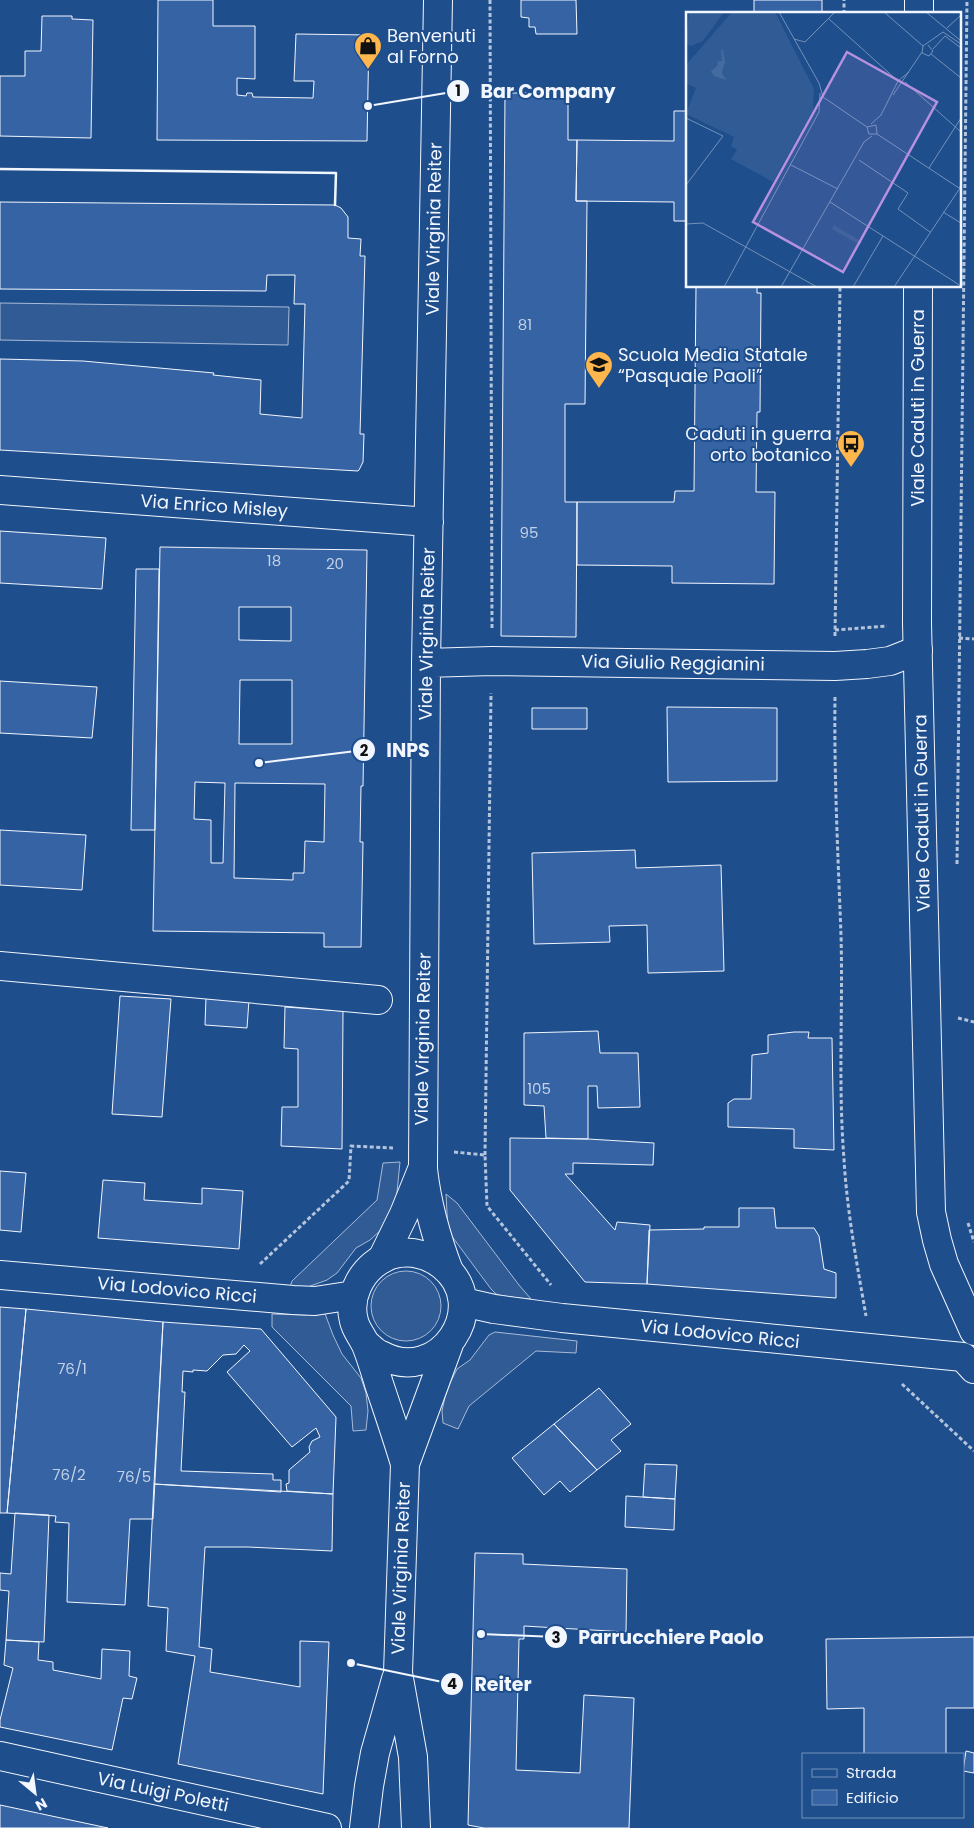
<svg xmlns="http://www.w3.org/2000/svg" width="974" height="1828" font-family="Poppins,sans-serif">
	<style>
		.built { fill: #305b95; stroke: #a8bbd7 }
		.building { fill: #3563a3; stroke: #f2f6ff; fill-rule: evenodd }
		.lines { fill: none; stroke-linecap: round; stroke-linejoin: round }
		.street-casing { stroke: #f2f6ff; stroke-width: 30 }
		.secondary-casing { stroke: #f2f6ff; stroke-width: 30 }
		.path { stroke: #b3c4dc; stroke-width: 3; stroke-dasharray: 4 2.5; stroke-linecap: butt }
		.street { stroke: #1f4e8c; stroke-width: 28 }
		.secondary { stroke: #1f4e8c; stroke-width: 28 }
		.wall { stroke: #f2f6ff; stroke-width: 2.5 }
		.labels { text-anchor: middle; stroke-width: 4; stroke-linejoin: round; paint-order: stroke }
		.number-label { font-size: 15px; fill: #c3d1e8 }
		.poi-label { font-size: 18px; fill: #f2f6ff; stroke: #1f4e8c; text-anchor: start }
		.street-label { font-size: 18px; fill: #f2f6ff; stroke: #1f4e8c }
		.inset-road { fill: none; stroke: #7391ba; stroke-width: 1 }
		.view { fill: #b691df; fill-opacity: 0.15; stroke: #b691df; stroke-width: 2.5 }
		.inset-edge { fill: none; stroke: #f2f6ff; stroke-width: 2.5 }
		.leader { fill: none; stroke: #f2f6ff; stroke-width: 2 }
		.callout-dot { fill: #f2f6ff; stroke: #1f4e8c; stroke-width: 2 }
		.mark-label { font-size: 15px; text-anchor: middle; font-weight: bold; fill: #111 }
		.callout-label { font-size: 19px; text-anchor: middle; font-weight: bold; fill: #f2f6ff; stroke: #1f4e8c; stroke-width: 4; stroke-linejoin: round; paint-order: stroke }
	</style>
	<rect width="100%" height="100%" fill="#1f4e8c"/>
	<!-- built -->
	<path class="built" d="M0,303L289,307L288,345L0,340Z
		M400,1162L396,1202L382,1229L370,1240L356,1248L337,1273L327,1280L302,1289L290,1287L292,1281L377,1200L383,1163Z
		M446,1194L457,1203L519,1285L531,1299L509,1297L496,1294L491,1289L448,1231Z
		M371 1306a35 35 0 1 1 70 0a35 35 0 1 1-70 0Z
		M324,1311L333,1335L342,1354L361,1378L366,1393L368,1411L366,1430L353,1431L351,1406L272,1327V1314L305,1315Z
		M495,1332L577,1341L576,1353L536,1351L469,1406L458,1429L443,1423L442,1411L445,1397L450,1383L457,1369L470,1360L489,1335Z"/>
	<!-- building -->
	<path class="building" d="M158,0H213V26H255V79L237,78V95L246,96L247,93H252L253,97L313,98L314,81H294L296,34L369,35L367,141L157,140Z
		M521,0H576L577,34H536L535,27H529V18L521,17Z
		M754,0H822V14H754Z
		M42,16H72V19L93,20L91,138L0,136V76H25V51H41Z
		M505,93H568V140H577L576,201H587L585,404H565V502H577L576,637L501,636Z
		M674,111H688V221H674V202L576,201L577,140L674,141Z
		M0,202L335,205L341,208L348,217V238L361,239L360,256H365L360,434H364L363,462L359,470L358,471L0,450V359L83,361L214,373L213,375L261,380L260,414L302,418L305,304H294L295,275H267L266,291L0,289Z
		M696,286H757V293H761L760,412H757L756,492H775L774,584L672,583V566L577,565V502H674L675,491H694Z
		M0,531L106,538L102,589L0,583Z
		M160,547L367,550L363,786H361L360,842H363L361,947H324V933L153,931ZM239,607H291V641L239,640ZM240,680H292V744H239ZM195,782L225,783L223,863H211V820L194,819ZM235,783L325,784L324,842L305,841L304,873H293V880L234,878Z
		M136,569H159L155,830H131Z
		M0,681L97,687L92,738L0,733Z
		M667,707L777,708V781L668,782Z
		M532,708H587V729H532Z
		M0,830L86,835L82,890L0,885Z
		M635,850L636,868L721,865L724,971L648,973L647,925L609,926L610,942L534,944L532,853Z
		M120,996L171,999L162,1117L112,1114Z
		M206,997L249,1000L247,1028L205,1025Z
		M285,1007L343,1011L342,1149L281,1146L282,1107H298V1049L284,1048Z
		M598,1031L600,1053H638L640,1107L598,1108L597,1086H588V1139L546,1138L544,1106L524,1105V1033Z
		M794,1032H809L808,1038H832L834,1150L794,1148V1129L728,1127V1103L734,1099H751L752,1055L768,1053V1035Z
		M510,1138L588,1139L654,1143L653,1165L573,1163V1174H565L615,1230L617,1222L650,1225L647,1284L585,1282L510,1190Z
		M0,1171L26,1173L21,1232L0,1230Z
		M103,1180L145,1183L144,1200L202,1204V1188L243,1191L239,1249L98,1238Z
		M739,1208H774L776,1228H814L819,1236L824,1269L836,1273V1298L647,1284L649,1230L704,1229V1227H739Z
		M0,1307L26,1309L7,1513H0Z
		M26,1309L163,1322L153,1519H130L125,1605L67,1602L69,1523L55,1522L56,1516L7,1513Z
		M163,1322L261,1329L336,1417L333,1494L287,1491L286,1484L289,1483V1470L310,1452L309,1447L312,1441L320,1437L316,1428L292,1447L227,1372L250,1351L244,1345L236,1354L223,1355L207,1371L193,1370V1372L183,1371L182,1392H185L181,1471L273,1474V1480H281V1492L154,1484Z
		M599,1388L631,1424L611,1440L621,1451L597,1470L554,1424Z
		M554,1424L597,1470L570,1492L560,1481L544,1495L512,1458Z
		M645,1464L677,1465L675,1499L643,1497Z
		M154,1484L333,1494L332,1551L248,1547H205L199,1647L212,1649L210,1672L300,1687V1641L329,1642L323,1794L178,1764L195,1656L166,1651L168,1608L148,1606Z
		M626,1496L675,1499L674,1530L625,1527Z
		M15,1513L49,1515L44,1642L6,1640L9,1591L0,1590V1573L11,1574Z
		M475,1553L523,1554V1564L627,1569L626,1632L524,1626V1639H519L516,1770L580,1773L584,1695L634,1698L629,1828H484L468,1825Z
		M974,1637V1708H946V1754H864V1708L827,1709L826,1639Z
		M6,1640L39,1642L38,1660L53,1662V1670L101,1679L102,1649L130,1651L129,1676L137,1678L132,1699L123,1698L112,1750L0,1727V1720L13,1668L4,1665Z
		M966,1751L974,1753V1773L963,1771Z
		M0,1805L108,1828H0Z"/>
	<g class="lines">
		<defs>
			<path id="street" d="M0,490L429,522
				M426,663L492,661L835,666L867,664L890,661L918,650
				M0,966L378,1000
				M423,1169C427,1205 436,1237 449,1271
				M382,1259L404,1214L423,1167L426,663L438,0
				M0,1756L327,1828"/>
			<path id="secondary" d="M919,14V0
				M918,286L917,623L931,1212L937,1240L944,1264L974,1331
				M0,1275L293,1300L315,1301L354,1295
				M463,1302L494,1309L562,1318L963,1357L974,1369
				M366,1344C370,1347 375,1353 381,1355C439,1387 494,1306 442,1265C430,1256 414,1251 399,1253C380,1256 364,1270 357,1287C352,1298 351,1310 354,1321C356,1330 362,1336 366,1345C371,1357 375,1371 379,1384C388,1411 397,1437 405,1464
				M364,1828L369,1786L375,1753L396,1679
				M416,1828L413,1757L398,1673L405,1464L449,1344"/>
		</defs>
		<!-- street casing -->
		<use href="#street" class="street-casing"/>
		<!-- secondary casing -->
		<use href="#secondary" class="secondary-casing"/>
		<!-- path -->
		<path class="path" d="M490,0L492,629
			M844,14V0
			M835,630L887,626
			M835,636L840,286
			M959,638L974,639
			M835,697C834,776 838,856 841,935C843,1010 838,1084 844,1159C847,1212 857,1264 866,1316
			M957,864L967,0
			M958,1018L974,1022
			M454,1152L485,1155L487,1206L551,1285
			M485,1155L491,693
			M968,1223L974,1242
			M260,1264L349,1181L351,1146L393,1148
			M902,1384L974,1451"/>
		<!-- street -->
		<use href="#street" class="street"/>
		<!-- secondary -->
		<use href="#secondary" class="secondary"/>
		<!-- wall -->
		<path class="wall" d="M0,169L336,173L335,205"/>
	</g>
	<!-- icons -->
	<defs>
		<symbol id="shop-pin" viewBox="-11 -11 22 30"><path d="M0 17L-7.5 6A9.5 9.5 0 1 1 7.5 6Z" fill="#ffb74d" stroke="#1f4e8c"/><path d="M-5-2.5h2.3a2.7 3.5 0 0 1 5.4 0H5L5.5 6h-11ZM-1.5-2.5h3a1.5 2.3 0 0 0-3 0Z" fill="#111"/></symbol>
		<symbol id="school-pin" viewBox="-11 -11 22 30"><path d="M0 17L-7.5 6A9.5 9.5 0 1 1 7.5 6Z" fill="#ffb74d" stroke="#1f4e8c"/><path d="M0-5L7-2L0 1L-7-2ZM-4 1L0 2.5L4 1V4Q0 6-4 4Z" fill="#111"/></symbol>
		<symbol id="bus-pin" viewBox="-11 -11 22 30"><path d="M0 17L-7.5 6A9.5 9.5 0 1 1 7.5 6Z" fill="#ffb74d" stroke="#1f4e8c"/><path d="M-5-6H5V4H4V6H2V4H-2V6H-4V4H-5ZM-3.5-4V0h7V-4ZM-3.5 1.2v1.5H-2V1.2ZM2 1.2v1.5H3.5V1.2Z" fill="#111"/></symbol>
	</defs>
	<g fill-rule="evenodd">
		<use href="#shop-pin" x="352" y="30" width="32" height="43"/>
		<use href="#school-pin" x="583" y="349" width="32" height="43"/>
		<use href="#bus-pin" x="835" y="428" width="32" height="43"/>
	</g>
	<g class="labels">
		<!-- number labels -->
		<g class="number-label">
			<text x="525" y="330">81</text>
			<text x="529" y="538">95</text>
			<text x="274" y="566">18</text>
			<text x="335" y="569">20</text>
			<text x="539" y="1094">105</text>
			<text x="72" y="1374">76/1</text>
			<text x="69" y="1480">76/2</text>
			<text x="134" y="1482">76/5</text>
		</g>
		<!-- poi labels -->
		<g class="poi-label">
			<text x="387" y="42">Benvenuti<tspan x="387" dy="21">al Forno</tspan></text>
			<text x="618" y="361">Scuola Media Statale<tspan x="618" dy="21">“Pasquale Paoli”</tspan></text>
			<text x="832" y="440" text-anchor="end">Caduti in guerra<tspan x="832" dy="21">orto botanico</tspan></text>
		</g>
		<!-- street labels -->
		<g class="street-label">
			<text transform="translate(434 229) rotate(-89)" y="6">Viale Virginia Reiter</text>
			<text transform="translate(918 408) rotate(-90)" y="6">Viale Caduti in Guerra</text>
			<text transform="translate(214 506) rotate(4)" y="6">Via Enrico Misley</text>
			<text transform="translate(427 634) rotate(-89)" y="6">Viale Virginia Reiter</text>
			<text transform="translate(673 663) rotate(1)" y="6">Via Giulio Reggianini</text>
			<text transform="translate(922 813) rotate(-91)" y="6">Viale Caduti in Guerra</text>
			<text transform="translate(423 1039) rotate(-89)" y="6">Viale Virginia Reiter</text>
			<text transform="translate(177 1290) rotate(5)" y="6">Via Lodovico Ricci</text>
			<text transform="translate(720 1334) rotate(6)" y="6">Via Lodovico Ricci</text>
			<text transform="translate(401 1568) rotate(-88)" y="6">Viale Virginia Reiter</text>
			<text transform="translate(163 1792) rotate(12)" y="6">Via Luigi Poletti</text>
		</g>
	</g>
	<!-- overview -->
	<g transform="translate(686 12)">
		<rect width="275" height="275" fill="#1f4e8c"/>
		<path d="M3,0H38L17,29L5,34L0,32ZM46,0H89L128,77L127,98L87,170L45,147L51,138L45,134L48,125L0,102L10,76L0,71V53ZM148,213L176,230L174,233L146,217Z" fill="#305b95"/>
		<path d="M35,37L37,38L39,50L36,61L40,68L28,64L25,59L31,54L32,49H36Z" fill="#446ba0"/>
		<path class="inset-road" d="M93,0L133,71L137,85L181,115M198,0L237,34M240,0L275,29M143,7L212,69M261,16L275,3M108,27L119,30L149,0M237,34L257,20L275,32M237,34L236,41L243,44L247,39L242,33M247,37L259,24L275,36M245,42L275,66M219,70L275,120M207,83L236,40M0,106L37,124L0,173M185,112L195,103L212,69L223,60M181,115L190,113L191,122M181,115L183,122H191M191,122L273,176L275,173M173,148L222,181L212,197L244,220M105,153L152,177M243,156L275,106M144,190L275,274M257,200L275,211M0,212L17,211L131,275M38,275L133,100L134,81M95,275L178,130L186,124M167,275L197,224M208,275L274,176"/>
		<path class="view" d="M161,40L251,90L157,260L67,210Z"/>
		<rect width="275" height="275" class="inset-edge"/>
	</g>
	<!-- callouts -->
	<path class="leader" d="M368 106L458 91M259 763L364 750M481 1634L556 1637M351 1663L452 1684"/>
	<g class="callout-dot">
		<circle cx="368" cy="106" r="5"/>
		<circle cx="259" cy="763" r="5"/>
		<circle cx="481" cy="1634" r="5"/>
		<circle cx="351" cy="1663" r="5"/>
		<circle cx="458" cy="91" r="12"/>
		<circle cx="364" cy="750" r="12"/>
		<circle cx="556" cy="1637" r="12"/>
		<circle cx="452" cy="1684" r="12"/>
	</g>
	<g class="mark-label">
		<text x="458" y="96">1</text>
		<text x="364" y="756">2</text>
		<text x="556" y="1643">3</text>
		<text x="452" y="1689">4</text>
	</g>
	<g class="callout-label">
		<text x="548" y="98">Bar Company</text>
		<text x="408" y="757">INPS</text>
		<text x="671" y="1644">Parrucchiere Paolo</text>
		<text x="503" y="1691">Reiter</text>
	</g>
	<!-- legend -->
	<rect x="802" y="1753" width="162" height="65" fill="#1f4e8c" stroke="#7391ba"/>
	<rect x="812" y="1769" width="25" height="8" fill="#1f4e8c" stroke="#7391ba"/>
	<text x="846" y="1778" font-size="15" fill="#f2f6ff">Strada</text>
	<rect x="812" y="1790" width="25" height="15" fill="#3563a3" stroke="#7391ba"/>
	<text x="846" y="1803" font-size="15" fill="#f2f6ff">Edificio</text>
	<!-- north arrow -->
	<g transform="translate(35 1793) rotate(151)" stroke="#1f4e8c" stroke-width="4" paint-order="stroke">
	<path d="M0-4L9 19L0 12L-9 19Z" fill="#f2f6ff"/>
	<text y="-8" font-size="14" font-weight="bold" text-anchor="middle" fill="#f2f6ff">N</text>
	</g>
</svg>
